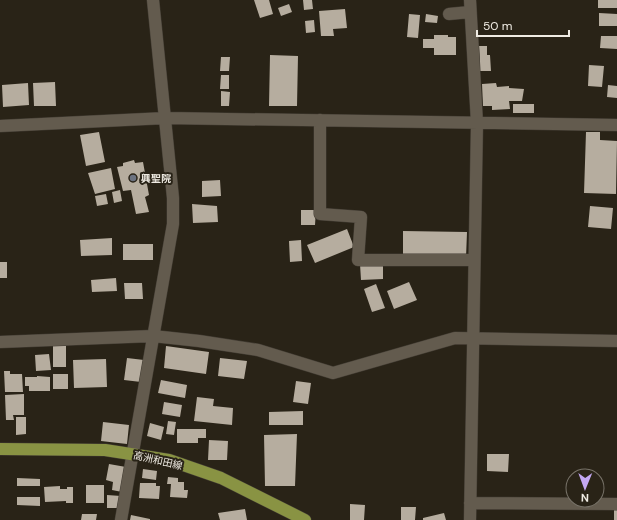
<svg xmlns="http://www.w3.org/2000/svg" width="617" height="520" font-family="'DM Sans','Noto Sans JP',sans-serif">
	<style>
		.building { fill: #b6ad9f }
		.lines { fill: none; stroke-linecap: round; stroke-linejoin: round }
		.minor-casing { stroke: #433d34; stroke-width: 13 }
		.major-casing { stroke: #433d34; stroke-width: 13 }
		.minor { stroke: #635b4e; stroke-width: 12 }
		.major { stroke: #899343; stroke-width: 12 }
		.worship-dot { fill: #6b7280; stroke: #292317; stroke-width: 1.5 }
		.labels { text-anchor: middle; stroke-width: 4; stroke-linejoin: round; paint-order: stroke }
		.poi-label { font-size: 10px; font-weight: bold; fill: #efebe3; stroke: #292317; text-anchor: start }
		.street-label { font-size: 10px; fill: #efebe3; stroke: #292317 }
	</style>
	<rect width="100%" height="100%" fill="#292317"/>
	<!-- building -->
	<path class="building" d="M254,0H269L273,14L260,18Z
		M303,0H312L313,9L304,10Z
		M598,0H617V8H598Z
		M289,4L292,12L281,16L278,8Z
		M345,9L347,28L333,29L334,36H321L319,11Z
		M599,13L617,14V26H599Z
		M409,14L420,15L418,38L407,37Z
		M426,14L438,16L437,23L425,22Z
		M314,20L315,32L306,33L305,21Z
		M434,35H448V37H456V55H434V48H423V39H434Z
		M601,36H617V49L600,48Z
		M479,46H487V55H490L491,71H480Z
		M270,55L298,56L297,106H269Z
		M221,57H230L229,71H220Z
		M589,65L604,66L602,87L588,86Z
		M221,75H229V89H220Z
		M55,82L56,106H34L33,83Z
		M28,83L29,105L3,107L2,85Z
		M496,83L497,87L509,86V88L524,89L522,101H509L510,109L492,110V106H483L482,84Z
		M608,85L617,86V98L607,97Z
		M221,91L230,92L229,106H221Z
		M513,104H534V113H513Z
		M99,132L105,162L86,166L80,135Z
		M586,132H600V140L617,141L616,194L584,193Z
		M134,160L135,163L143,162L149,195L145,197L149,212L136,214L131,190L123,191L117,167L123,166V163Z
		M111,168L115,189L95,194L88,173Z
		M220,180L221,196L202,197V181Z
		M120,190L122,201L114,203L112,192Z
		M106,194L108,204L97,206L95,196Z
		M192,204L217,206L218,222L193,223Z
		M590,206L613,208L611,229L588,227Z
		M301,210H316L315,225H301Z
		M347,229L354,247L315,263L307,245Z
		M403,231L467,232L466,258L403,257Z
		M112,238V255L81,256L80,240Z
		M301,240L302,261L290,262L289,241Z
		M123,244H153V260H123Z
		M0,262H7V278H0Z
		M360,264H383V279L361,280Z
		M116,278L117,291L92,292L91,280Z
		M409,282L417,300L394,309L387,291Z
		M124,283H142L143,299H125Z
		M376,284L385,308L372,312L364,289Z
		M53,345H66V367H53Z
		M166,346L209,352L206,374L164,368Z
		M49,354L51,370L36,371L35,355Z
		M127,358L144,360L141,382L124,380Z
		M220,358L247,361L244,379L218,376Z
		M106,359L107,387L74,388L73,360Z
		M4,371H10V374H22L23,392H5Z
		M53,374H68V389H53Z
		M37,376L50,377V391H29V386H25V377H37Z
		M161,380L187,385L185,398L158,393Z
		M296,381L311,383L308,404L293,402Z
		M24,394V415H13L14,420H6L5,395Z
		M197,397L214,399L213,406L233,408L232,425L194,421Z
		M164,402L182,405L180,417L162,414Z
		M303,411V425H269V412Z
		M16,417H26V434L16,435Z
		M168,421L176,422L174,435L166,434Z
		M103,422L129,425L127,444L101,441Z
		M150,423L164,427L161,440L147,436Z
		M177,429H206V438H198V443H177Z
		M297,434L295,486H265L264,435Z
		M209,440L228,441L227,460H208Z
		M487,454H509L508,472L487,471Z
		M109,464L126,467L122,492L112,490L113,482L106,480Z
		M143,469L157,471L156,480L142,478Z
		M168,477L178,478V482H184V490H188L187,498L170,497L171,484H167Z
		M17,478L40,479V486H17Z
		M140,483H156V486H160L159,499L139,498Z
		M86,485H104V503H86Z
		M60,486V489H67V487H73V503H66V501L45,502L44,487Z
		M107,495L121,496V508H107Z
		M17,497H40V506L17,505Z
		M350,504L365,505L364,520H350Z
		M401,507H416L415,520H401Z
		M245,509L247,520H220L218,513Z
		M614,509H617V520H614Z
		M444,513L446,520H423V518Z
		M82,514H97L96,520H81Z
		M131,515L150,519V520H130Z"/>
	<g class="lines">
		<defs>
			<path id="minor" d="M449,14L470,12
				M320,120V214L361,217L358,260H474
				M0,126L166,118L617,125
				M0,342L153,336L199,341L258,350L333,373L455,338L617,341
				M470,503L617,504
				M121,520L173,224V198L153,0
				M470,520L477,123L470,0"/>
			<path id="major" d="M0,449L105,450L169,460L221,478L305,520"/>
		</defs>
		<!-- minor casing -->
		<use href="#minor" class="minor-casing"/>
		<!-- major casing -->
		<use href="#major" class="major-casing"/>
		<!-- minor -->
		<use href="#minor" class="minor"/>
		<!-- major -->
		<use href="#major" class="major"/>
	</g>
	<!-- markers -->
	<circle class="worship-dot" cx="133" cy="178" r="4"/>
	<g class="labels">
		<!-- poi labels -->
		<g class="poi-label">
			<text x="141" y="182">興聖院</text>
		</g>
		<!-- street labels -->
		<g class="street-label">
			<text transform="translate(158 460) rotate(13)" y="4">高洲和田線</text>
		</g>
	</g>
	<!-- north arrow -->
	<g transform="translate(585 488) rotate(181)"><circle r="19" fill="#292317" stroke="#787369"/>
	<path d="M0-3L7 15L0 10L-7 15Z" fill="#c3a7f2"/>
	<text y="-6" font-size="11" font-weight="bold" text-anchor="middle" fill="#efebe3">N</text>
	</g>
	<!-- scale -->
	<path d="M477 30v6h92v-6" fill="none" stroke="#efebe3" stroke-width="2"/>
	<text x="483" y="30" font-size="12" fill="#efebe3" stroke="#292317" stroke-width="3" paint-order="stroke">50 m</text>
</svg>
